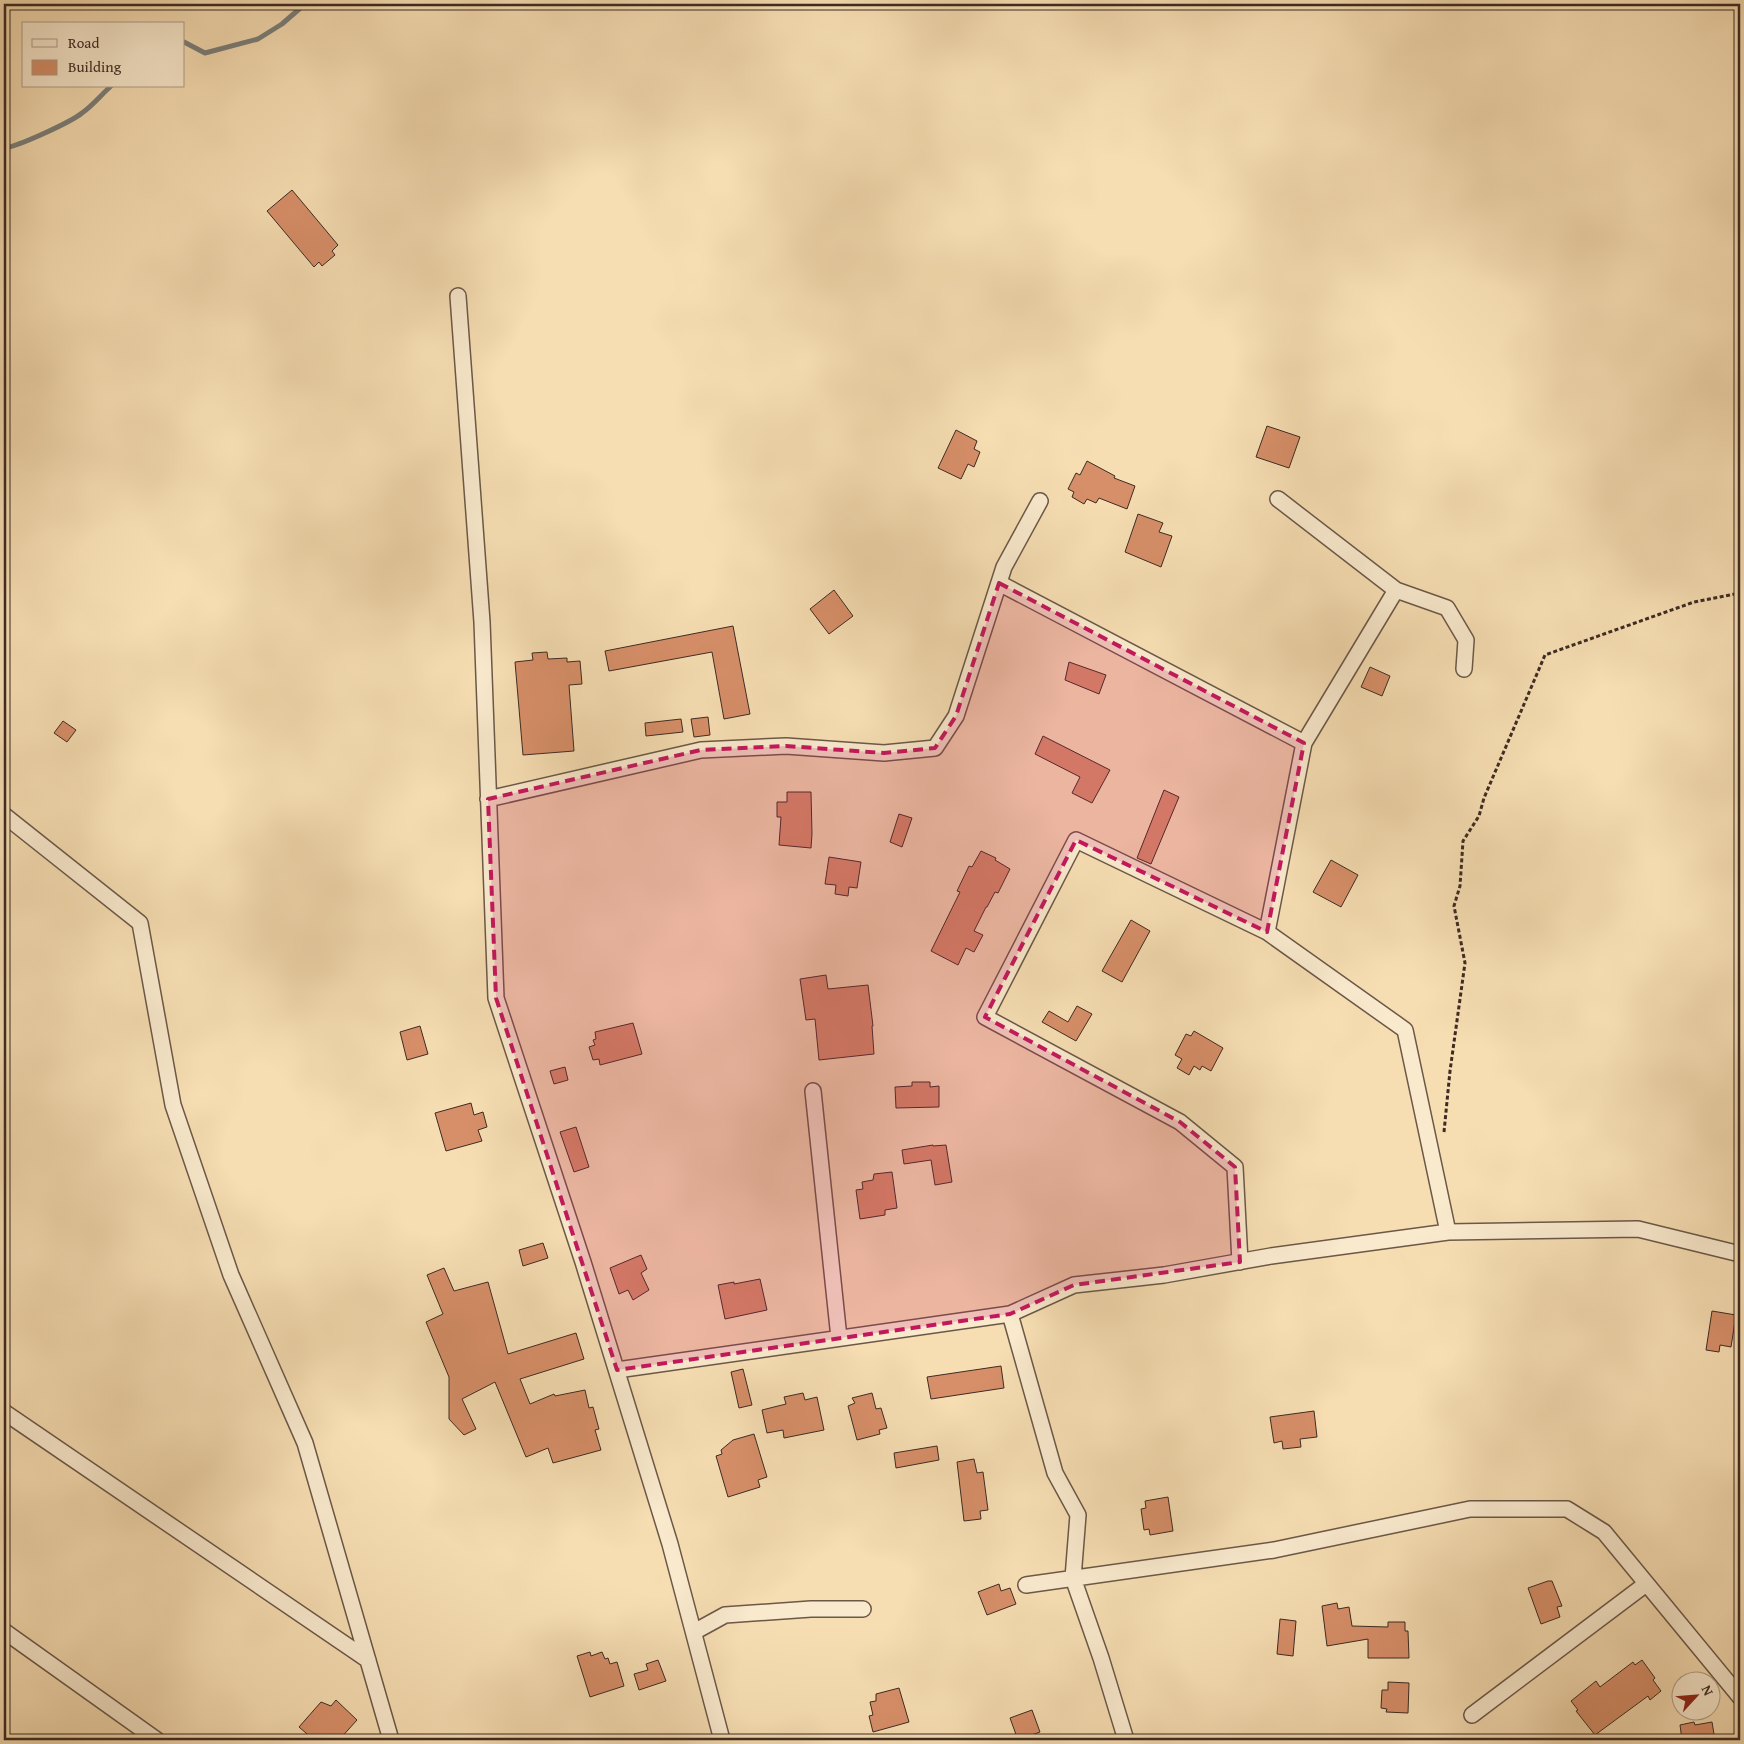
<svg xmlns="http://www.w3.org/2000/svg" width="1744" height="1744" font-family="'Gentium Book Plus',serif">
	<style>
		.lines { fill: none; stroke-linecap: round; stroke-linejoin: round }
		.stream { stroke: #7a807c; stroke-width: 5 }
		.building { fill: #d78f69; stroke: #3d2b23 }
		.street-casing { stroke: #6b5847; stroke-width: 18 }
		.path { stroke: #3d2b23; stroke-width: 3; stroke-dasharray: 4 2.5; stroke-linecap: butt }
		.street { stroke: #f9e9cd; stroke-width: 15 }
		.marked { fill: #c2185b; fill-opacity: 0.2; stroke: #c2185b; stroke-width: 4; stroke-dasharray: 10 6; stroke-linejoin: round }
	</style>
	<rect width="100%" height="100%" fill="#f6ddb2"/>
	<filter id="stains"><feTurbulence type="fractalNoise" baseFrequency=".004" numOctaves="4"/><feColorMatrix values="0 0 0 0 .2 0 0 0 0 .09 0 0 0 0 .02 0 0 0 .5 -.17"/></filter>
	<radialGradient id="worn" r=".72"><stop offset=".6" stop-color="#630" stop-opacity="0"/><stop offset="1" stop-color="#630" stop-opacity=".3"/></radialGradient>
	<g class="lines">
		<!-- stream -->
		<path class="stream" d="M184,42L205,53L258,39L282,24L305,4
			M4,148C17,147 71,122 82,113C92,106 101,95 111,86"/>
	</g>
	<!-- building -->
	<path class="building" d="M292,190L338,245L332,251L335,255L322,266L319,262L314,267L267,211Z
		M1267,426L1300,437L1289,468L1256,457Z
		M956,430L977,441L974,449L980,452L974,467L968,464L961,479L938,468Z
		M1087,461L1115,476L1114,478L1135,486L1127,509L1099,498L1096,503L1087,499L1084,504L1072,497L1074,492L1068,489L1076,473L1080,475Z
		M1138,514L1163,523L1159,532L1172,536L1161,567L1125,552Z
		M834,590L853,616L829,634L810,609Z
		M733,626L750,714L724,719L712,652L609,671L605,651Z
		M547,652L548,659L567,658V662L580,661L582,684L569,685L574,751L523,755L515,662L533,660L532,653Z
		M1069,662L1106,675L1099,694L1065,680Z
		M1370,667L1390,676L1382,696L1361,687Z
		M708,717L710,735L694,737L691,719Z
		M681,719L683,732L646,736L645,723Z
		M63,721L76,730L67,742L54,733Z
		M1043,736L1110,770L1092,803L1072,793L1080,777L1035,754Z
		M1164,790L1179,797L1151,864L1137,858Z
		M787,792H811L812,834L811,848L779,845L781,817H777V802H787Z
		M899,814L912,818L902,847L890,842Z
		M981,851L996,858L995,860L1010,869L998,893L995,892L987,907H986L974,931L983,935L974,952L966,948L958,965L931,951L960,892L957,891L969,866L972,867Z
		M829,857L861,862L857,888L849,887L848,896L835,894L836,885L825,884Z
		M1331,860L1358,875L1341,907L1313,892Z
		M1131,920L1150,931L1122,982L1102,971Z
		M826,975L828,989L868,985L873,1026H872L874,1054L819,1060L815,1019L806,1020L800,979Z
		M1077,1006L1092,1014L1076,1041L1042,1022L1049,1011L1068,1022Z
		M633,1023L642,1054L600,1065L599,1059L593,1060L589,1047L595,1045L593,1040L596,1039L595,1032Z
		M420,1026L428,1054L407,1060L400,1032Z
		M1194,1031L1223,1048L1211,1071L1202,1066L1200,1070L1194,1066L1189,1075L1177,1068L1182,1059L1175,1055L1186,1034L1191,1036Z
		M565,1067L568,1080L554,1084L550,1071Z
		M912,1082H930V1087L939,1086V1107L896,1108L895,1087L912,1086Z
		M471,1103L474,1115L483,1112L487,1127L478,1130L482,1141L446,1151L435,1113Z
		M576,1127L589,1167L574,1172L560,1132Z
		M933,1145V1146L946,1145L952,1182L935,1185L931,1160L904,1164L902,1150Z
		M892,1172L897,1208L885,1210V1215L860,1219L856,1190L863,1189L862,1182L873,1180L874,1174Z
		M543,1243L548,1258L523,1266L519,1250Z
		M641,1255L647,1269L641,1273L649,1290L633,1300L628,1290L619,1294L610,1268Z
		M444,1268L454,1291L488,1282L508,1354L576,1333L584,1359L520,1379L530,1404L554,1394L555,1396L585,1390L589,1408L593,1407L599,1429L595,1430L601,1450L553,1463L548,1448L526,1457L495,1382L462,1399L476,1429L464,1435L449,1419V1377L426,1322L443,1314L427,1275Z
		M760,1279L767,1310L725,1319L718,1285L734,1282V1284Z
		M1712,1311L1736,1315L1731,1347L1720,1345L1719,1352L1706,1350Z
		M1001,1366L1004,1388L931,1399L927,1377Z
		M743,1369L752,1405L739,1408L731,1372Z
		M803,1393L805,1400L817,1397L824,1430L784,1438L783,1430L767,1433L762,1410L786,1404L784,1397Z
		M872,1393L876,1409L881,1408L887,1428L879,1430L880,1434L857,1440L848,1406L855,1403L852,1398Z
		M1314,1411L1317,1437L1300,1439L1301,1447L1283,1449L1282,1441L1274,1443L1270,1417Z
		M754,1434L767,1477L758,1480L760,1487L728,1497L716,1456L722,1454L721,1450L733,1440Z
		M937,1446L939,1460L896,1468L894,1453Z
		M974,1459L977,1473L983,1472L988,1510L980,1511L981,1519L964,1521L957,1462Z
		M1168,1497L1173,1531L1150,1535L1149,1529L1144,1530L1141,1509L1146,1508L1145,1501Z
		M1548,1581H1552L1562,1606L1557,1607L1560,1617L1541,1624L1528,1588Z
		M999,1584L1001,1591L1010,1588L1016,1604L987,1615L978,1592Z
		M1337,1603L1338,1609L1349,1607L1352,1626L1388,1627V1622H1405V1631H1408L1409,1658H1368V1639L1327,1646L1322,1606Z
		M1280,1619L1296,1621L1293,1656L1277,1654Z
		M590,1652L591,1656L602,1652L605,1659L608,1658L610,1664L617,1662L624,1686L590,1697L577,1656Z
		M658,1660L666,1681L639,1690L634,1674L648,1670L646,1664Z
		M1642,1660L1655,1678L1653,1680L1661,1691L1650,1700L1648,1696L1595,1735L1576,1711L1578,1710L1571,1701L1596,1681L1600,1687L1633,1662L1635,1665Z
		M1388,1682L1409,1683L1408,1713L1386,1712L1387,1709L1381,1708L1382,1690H1388Z
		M899,1688L909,1722L873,1732L869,1716L873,1715L870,1702L876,1701V1694Z
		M336,1700L357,1720L339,1740H314L299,1727L321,1702L331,1706Z
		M1032,1710L1040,1732L1018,1740L1010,1718Z
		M1694,1722L1695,1725L1712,1722L1715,1740H1682L1680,1725Z"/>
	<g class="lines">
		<defs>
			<path id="street" d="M458,296L482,622L496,998L583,1262L670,1544L722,1740
				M1278,499L1396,590L1447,608L1466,640L1464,669
				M999,583L1304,743
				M488,799L701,750L786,746L884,753L935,748L956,716L1004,567L1040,501
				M4,815L140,923L173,1105L231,1275L305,1443L391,1740
				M1267,932L1304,743L1396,590
				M813,1091L839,1338
				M1240,1262L1235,1167L1180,1122L985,1017L1076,840L1267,932L1405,1030L1448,1232
				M1010,1314L1055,1473L1078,1515L1073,1578L1101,1658L1126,1740
				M617,1370L1010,1314L1074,1285L1164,1275L1271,1256L1448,1232L1638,1229L1740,1254
				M4,1412L368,1660
				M1026,1585L1274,1550L1470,1509H1567L1604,1532L1740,1697
				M4,1631L157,1740
				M694,1632L725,1615L811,1609H863
				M1472,1715L1646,1584"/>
		</defs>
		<!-- street casing -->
		<use href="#street" class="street-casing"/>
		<!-- path -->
		<path class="path" d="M1444,1132L1450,1071L1465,963L1454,906L1460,886L1463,841L1479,816L1484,798L1545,655L1694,602L1740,593"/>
		<!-- street -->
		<use href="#street" class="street"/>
	</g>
	<!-- marked area -->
	<path class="marked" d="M999,583L1304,743L1267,932L1076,840L985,1017L1180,1122L1235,1167L1240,1262L1074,1285L1010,1314L617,1370L496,998L488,799L701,750L786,746L884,753L935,748L956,716Z"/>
	<!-- margin -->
	<rect width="1744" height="1744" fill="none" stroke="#f6ddb2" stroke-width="20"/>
	<rect x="5" y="5" width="1734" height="1734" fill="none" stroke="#3d2b23" stroke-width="2.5"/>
	<rect x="10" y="10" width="1724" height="1724" fill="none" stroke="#3d2b23"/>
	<!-- legend -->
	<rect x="22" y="22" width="162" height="65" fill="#f9e9cd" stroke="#ae9d89"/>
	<rect x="32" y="39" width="25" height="8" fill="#f9e9cd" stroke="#ae9d89"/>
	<text x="68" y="48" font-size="15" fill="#3d2b23">Road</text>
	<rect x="32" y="60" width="25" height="15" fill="#d78f69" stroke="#ae9d89"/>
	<text x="68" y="72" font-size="15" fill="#3d2b23">Building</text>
	<!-- north arrow -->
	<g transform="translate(1696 1696) rotate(64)"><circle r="24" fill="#f9e9cd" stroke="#ae9d89"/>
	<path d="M0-4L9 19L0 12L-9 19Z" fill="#8f2418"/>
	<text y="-8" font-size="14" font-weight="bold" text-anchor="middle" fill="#3d2b23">N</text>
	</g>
	<rect width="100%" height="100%" filter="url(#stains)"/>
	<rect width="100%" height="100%" fill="url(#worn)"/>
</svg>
